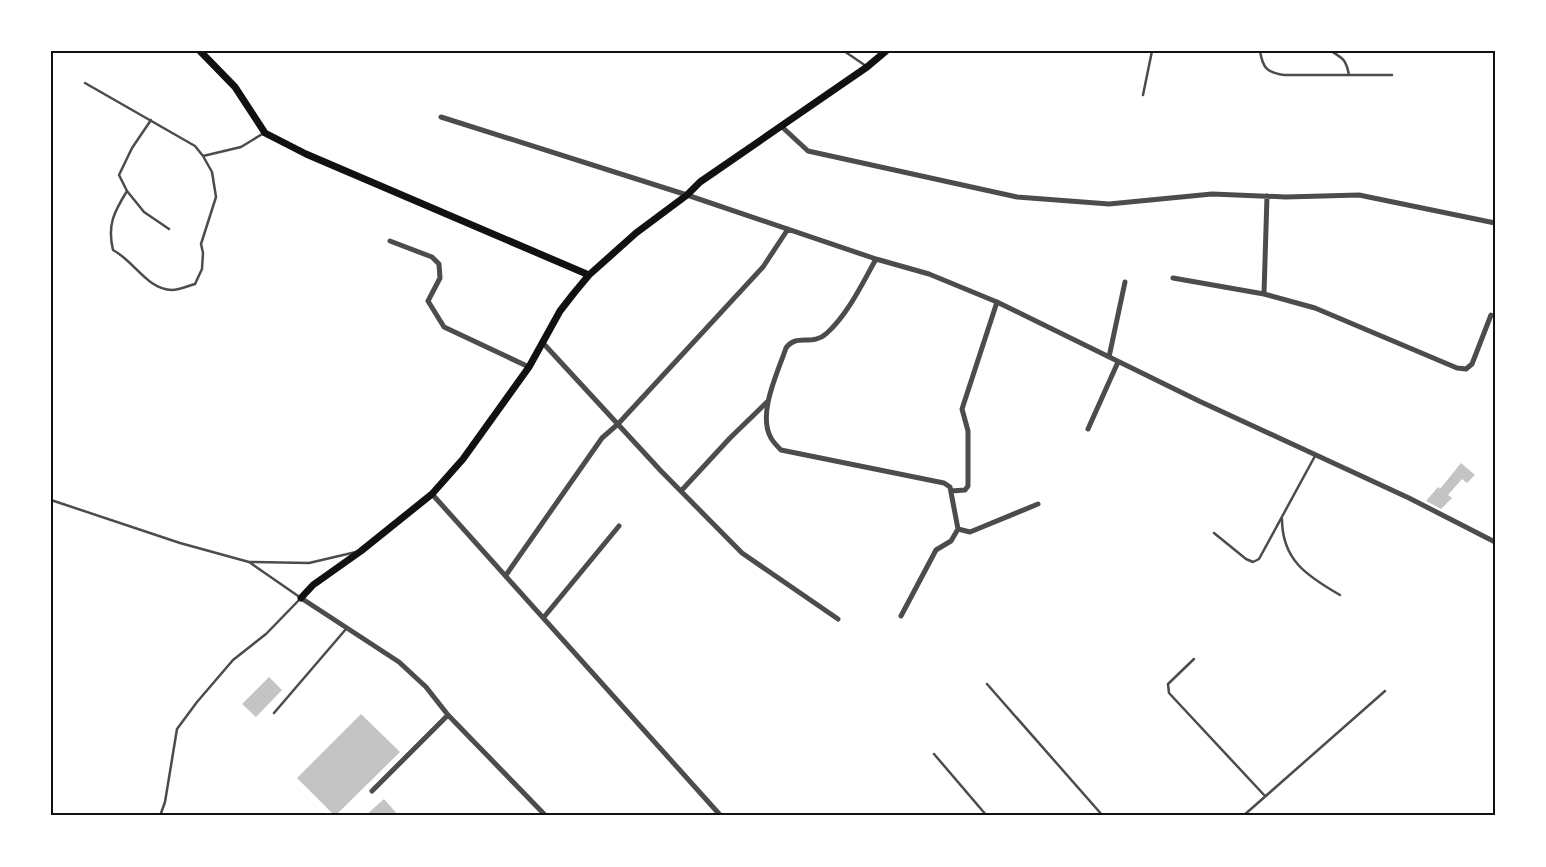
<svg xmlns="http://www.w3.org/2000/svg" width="1546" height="867" font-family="Lato,sans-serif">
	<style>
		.building { fill: #c4c4c4 }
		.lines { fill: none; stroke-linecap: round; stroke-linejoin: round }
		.service { stroke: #4c4c4c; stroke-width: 2.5 }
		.minor { stroke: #4c4c4c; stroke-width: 5 }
		.secondary { stroke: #111; stroke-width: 7 }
		.neatline { fill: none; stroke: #111; stroke-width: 2 }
	</style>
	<rect width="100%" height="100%" fill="#fff"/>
	<!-- building -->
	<path class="building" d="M1461,463L1475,475L1467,483L1462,479L1448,495L1452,498L1441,509L1426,501L1438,487L1440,489Z
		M269,677L282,690L256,717L242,704Z
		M361,714L400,752L335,816L297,778Z
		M384,799L399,816H365Z"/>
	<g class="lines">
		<!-- service -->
		<path class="service" d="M844,51L866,66
			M1260,51C1263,69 1267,72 1284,75H1392
			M1331,51C1344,59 1346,60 1349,75
			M85,83L195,146L203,156L241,147L264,133
			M1143,95L1152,51
			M151,120L132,148L119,175L127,191L144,212L169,229
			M127,191C114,212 107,225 113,250C134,261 148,290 172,290C179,290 188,286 195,284L202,269L203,253L201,244L216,197L212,172L203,156
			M51,500L180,543L249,562L309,563L356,552
			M1282,519C1282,560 1307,576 1340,595
			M1214,533L1246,559L1253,562L1259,559L1315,456
			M1194,659L1168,684L1169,693L1265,796
			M987,684L1103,816
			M274,713L346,629
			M934,754L987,816
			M160,816L165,802L177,729L197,702L233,660L266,634L301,598L249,562
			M1243,816L1385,691"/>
		<!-- minor -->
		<path class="minor" d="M441,117L687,195L876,259L929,274L997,302L1199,401L1409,498L1495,542
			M781,126L808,151L1017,197L1109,204L1212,194L1286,197L1359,195L1495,223
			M390,241L432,257L439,264L440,278L428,301L444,327L529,367
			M876,259C862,284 848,314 827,333C812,347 796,333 786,348C778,372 757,414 771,438C773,442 777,446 781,450L944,483L950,487L958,529L970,532L1038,504
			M1173,278L1264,294L1315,308L1457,368L1466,369L1472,364L1491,315
			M1264,294L1267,196
			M543,343L661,471L742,553L838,619
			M1109,357L1125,282
			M1088,429L1118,362
			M681,491L730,438L767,402
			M951,491L965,490L968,486V431L962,409L997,302
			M432,494L721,816
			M506,575L602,438L618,424L763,267L788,229
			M301,598L399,662L426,687L448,715L546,816
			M901,616L936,550L951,541L958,529
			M544,617L619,526
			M372,791L448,715"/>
		<!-- secondary -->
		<path class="secondary" d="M200,51L235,87L265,133L306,154L589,275
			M301,598L313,585L361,551L432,494L463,459L529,367L560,311L574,293L589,275L636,233L687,195L700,182L867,67L886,51"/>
	</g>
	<!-- border -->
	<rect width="1546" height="867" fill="none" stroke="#ffffff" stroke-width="105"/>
	<rect x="52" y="52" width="1442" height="762" class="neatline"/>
</svg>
